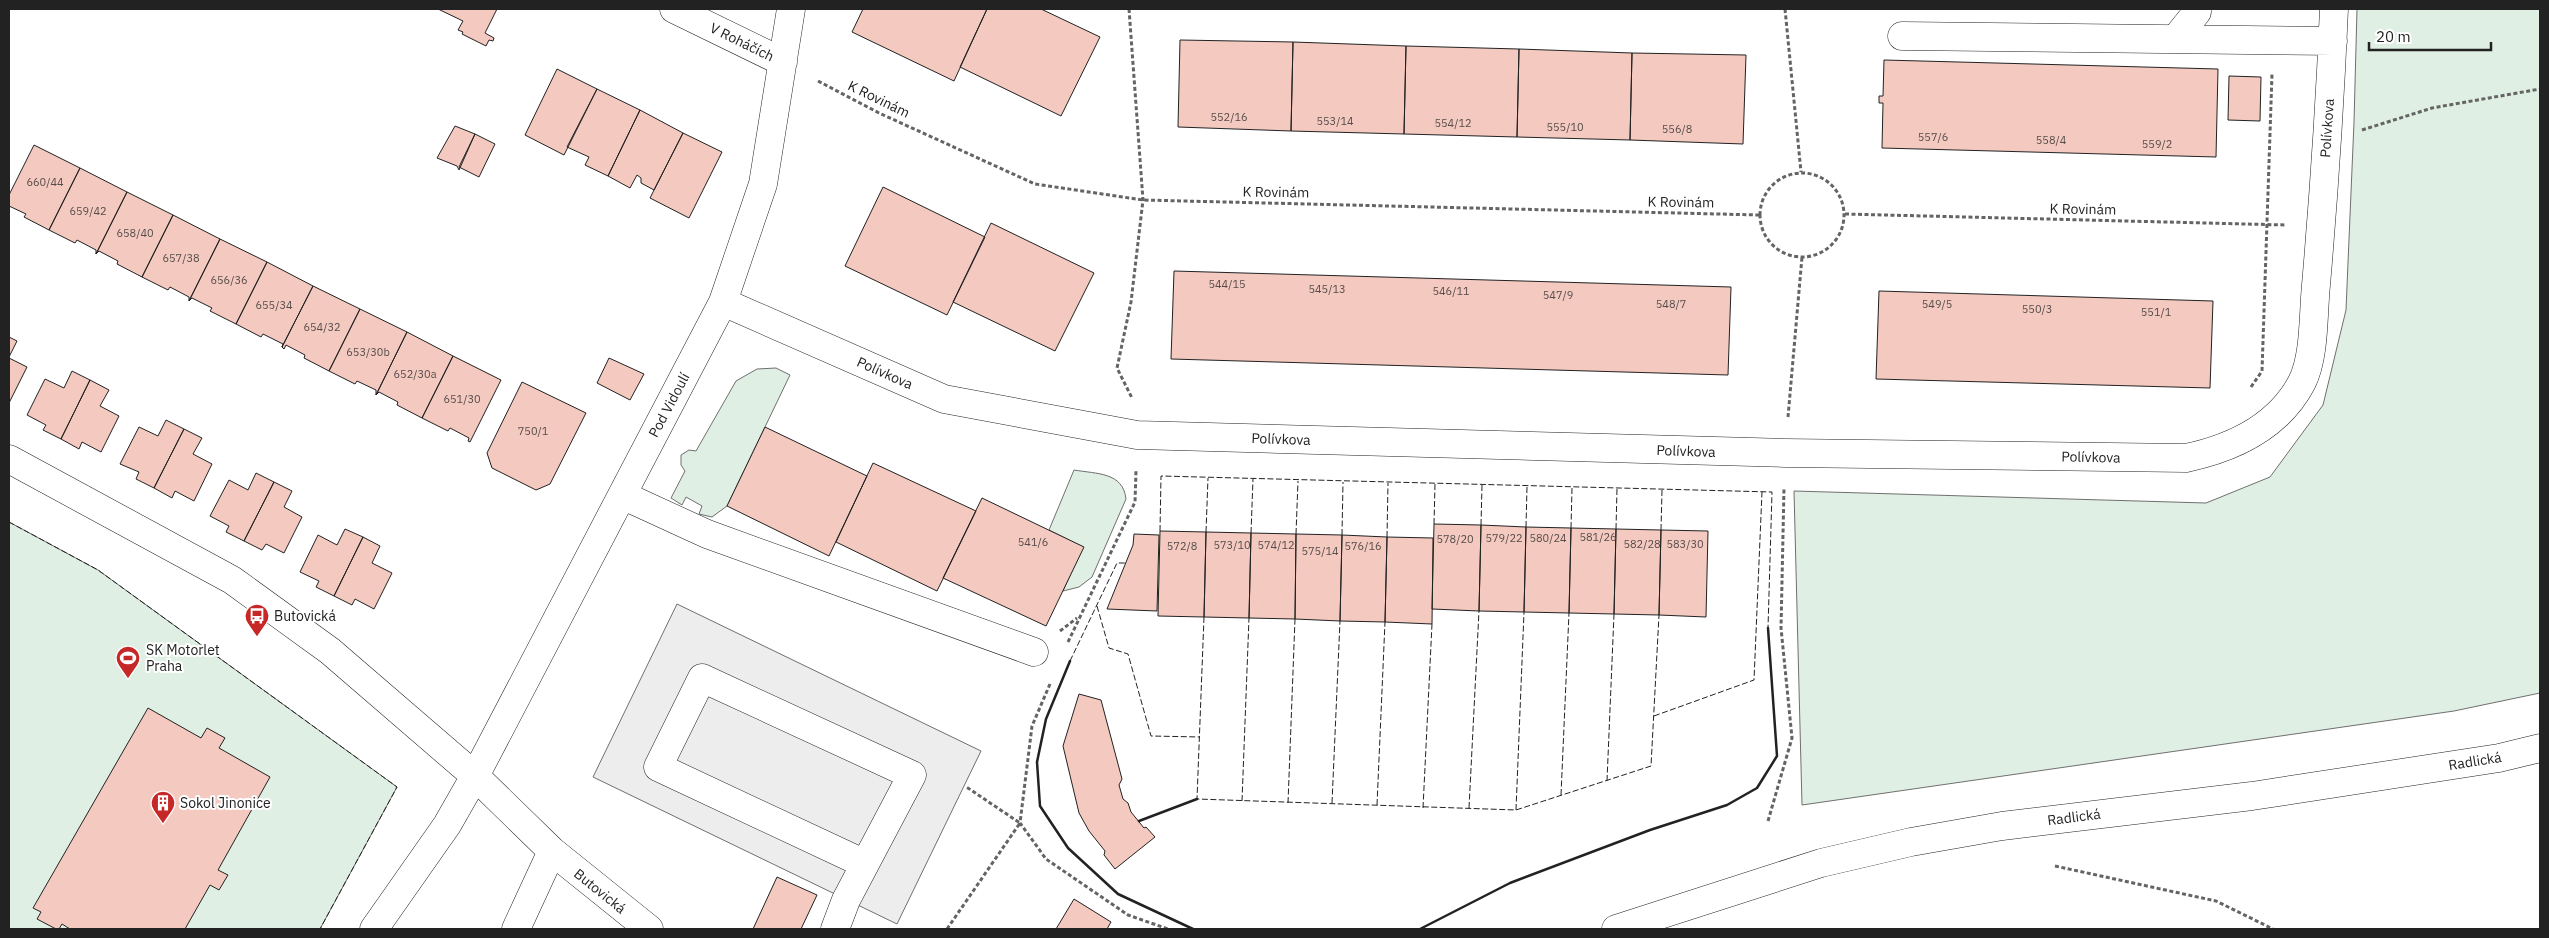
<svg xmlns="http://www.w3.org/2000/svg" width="2549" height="938" font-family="'IBM Plex Sans',sans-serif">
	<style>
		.green { fill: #e0efe3; stroke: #6f6f6f }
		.parking { fill: #ededed; stroke: #6f6f6f }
		.building { fill: #f3c9c0; stroke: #222 }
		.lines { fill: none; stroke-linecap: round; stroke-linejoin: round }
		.minor-casing { stroke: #222; stroke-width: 29 }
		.major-casing { stroke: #222; stroke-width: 29 }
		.path { stroke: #646464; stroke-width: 3; stroke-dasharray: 4 2.5; stroke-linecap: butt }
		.minor { stroke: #fff; stroke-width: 28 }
		.major { stroke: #fff; stroke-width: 28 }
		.fence { stroke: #222; stroke-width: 1; stroke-dasharray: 6 2.5; stroke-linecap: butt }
		.wall { stroke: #222; stroke-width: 2.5 }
		.labels { text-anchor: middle; stroke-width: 4; stroke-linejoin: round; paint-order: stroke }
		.number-label { font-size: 11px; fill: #564c4a }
		.street-label { font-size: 14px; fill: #222; stroke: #fff }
		.poi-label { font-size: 14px; fill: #222; stroke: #fff; text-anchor: start }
	</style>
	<rect width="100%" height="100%" fill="#fff"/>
	<!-- green -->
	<path class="green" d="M2357,9H2540V693L2454,711L1802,805L1794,491L2206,503L2270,477L2323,405L2346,310L2354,122Z
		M776,368L790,375L727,506L712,517L699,514L702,506L686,497L682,505L671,498L685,471L681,465V455L689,450L696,451L736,381L757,369Z
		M1074,470C1097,474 1123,472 1126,499L1092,577L1079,587L1063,591L1083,547L1049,530Z
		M9,522L98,570L397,787L320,929H9Z"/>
	<!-- parking -->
	<path class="parking" d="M677,604L981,751L897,924L593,777Z"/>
	<!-- building -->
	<path class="building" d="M438,9H497L485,33L494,38L493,41L489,40L486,46L462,34L463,32L458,30L463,21Z
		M863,9H987L954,81L852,32Z
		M987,9H1041L1100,37L1061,116L960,67Z
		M1180,40L1293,42L1291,131L1178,127Z
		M1293,42L1406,46L1404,134L1291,131Z
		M1406,46L1519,49L1517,137L1404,134Z
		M1519,49L1632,53L1630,140L1517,137Z
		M1632,53L1746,55L1743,144L1630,140Z
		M1884,60L2218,69L2216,157L1882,148L1883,103H1879V96H1883Z
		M557,69L597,89L564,155L525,135Z
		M2229,76L2261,77L2260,121L2228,120Z
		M597,89L640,110L608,176L585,165L589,157L567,147Z
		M640,110L683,133L654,190L641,183V178L637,175L630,188L608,176Z
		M455,126L475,134L459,170L457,166L437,158Z
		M683,133L722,152L689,218L650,198Z
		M475,134L495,144L479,177L459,167Z
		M34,145L80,168L49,230L24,217L26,214L9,206V195Z
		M80,168L127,192L96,254V250L77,240L75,243L49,230Z
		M883,187L985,237L947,315L845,266Z
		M127,192L173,215L142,277L117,264L118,261L99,251L96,254Z
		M173,215L220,239L189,301V297L170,287L168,290L142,277Z
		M991,223L1094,273L1055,351L953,302Z
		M220,239L267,262L236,324L210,311L212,308L192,298L189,301Z
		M267,262L313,286L282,347L283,344L263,334L261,337L236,324Z
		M1174,271L1731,287L1728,375L1171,359Z
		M313,286L360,309L329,371L304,358L305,355L286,345L284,349L282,347Z
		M1879,291L2213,301L2210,388L1876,379Z
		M360,309L407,332L376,395V390L357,381L355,384L329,371Z
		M407,332L453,356L422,418L397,405L398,402L379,392L376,395Z
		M9,337L17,341L9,357Z
		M453,356L501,380L470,442L468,441L469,438L450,428L448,431L422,418Z
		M9,358L27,367L9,403Z
		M609,358L644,374L630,400L597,383Z
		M72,371L90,380L61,439L43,430L46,425L27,415L45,379L64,388Z
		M90,380L109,390L100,406L119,416L101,452L82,442L79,449L61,439Z
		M522,382L586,413L550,484L536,490L492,468L487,453Z
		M166,420L184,429L154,488L136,479L139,472L120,464L139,427L158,436Z
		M765,427L867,476L829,556L727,506Z
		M184,429L202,438L193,454L212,464L194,501L175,491L172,498L154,488Z
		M873,463L976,511L937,591L836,542Z
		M256,473L274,482L244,541L226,532L229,526L210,516L229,480L248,490Z
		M274,482L292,491L284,507L302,517L284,553L266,544L262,550L244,541Z
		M982,498L1084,547L1046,626L943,578Z
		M1434,524L1481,525L1479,611L1432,609Z
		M1481,525L1526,527L1524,612L1479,611Z
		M1526,527L1571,528L1569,613L1524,612Z
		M1571,528L1616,529L1614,614L1569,613Z
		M345,529L363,537L334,596L316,587L319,581L300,572L318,535L337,545Z
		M1616,529L1661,530L1659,615L1614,614Z
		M1661,530L1708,531L1706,617L1659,615Z
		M1160,531L1206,532L1204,617L1158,616Z
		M1206,532L1251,533L1249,618L1204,617Z
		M1251,533L1296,534L1295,619L1249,618Z
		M1134,534L1159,535L1157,611L1107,609L1133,545Z
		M1296,534L1342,535L1340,621L1295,619Z
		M1342,535L1387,537L1385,622L1340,621Z
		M363,537L380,546L372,563L392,573L374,609L355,599L352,605L334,596Z
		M1387,537L1433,538L1432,624L1385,622Z
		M1079,694L1101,700L1122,779L1119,785L1123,799L1128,803L1131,812L1144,828L1146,827L1155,837L1115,869L1104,855L1105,851L1089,831L1079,813L1063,746Z
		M148,708L201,738L207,728L225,738L219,748L270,777L218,870L228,875L219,890L210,885L185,929H70L62,924L59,929H56L37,919L41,912L33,908Z
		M777,877L817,895L801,929H753Z
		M1074,899L1111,922L1107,929H1056Z"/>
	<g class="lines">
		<defs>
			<path id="minor" d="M674,9L783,62
				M1902,36L2333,41
				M2176,38L2197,12V9
				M723,302L944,399L1137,435L1785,453L2186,458C2233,448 2279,426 2302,382C2315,356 2313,314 2316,285C2324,193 2330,101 2334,9
				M9,459L232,580L330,651L475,776L552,851L649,929
				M622,495L707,534L1034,652
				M374,929L447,825L475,776L723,302L763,184L791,9
				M516,929L552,851
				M835,929L846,900L912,775L702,678L658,767L865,864"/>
			<path id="major" d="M1616,929L1821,863L1911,842L2002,826L2252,796L2499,758L2540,748"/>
		</defs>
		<!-- minor casing -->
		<use href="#minor" class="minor-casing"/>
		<!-- major casing -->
		<use href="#major" class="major-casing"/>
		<!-- path -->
		<path class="path" d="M1129,9L1143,200L1131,302L1117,368L1132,398
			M1785,9L1801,172
			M818,81L879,113L1035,184L1143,200L1759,215
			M2362,130L2432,108L2540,89
			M1760 215a42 42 0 1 1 84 0a42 42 0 1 1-84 0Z
			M1845,214L2286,225
			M2251,387L2262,371L2272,74
			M1788,417L1802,257
			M1060,631L1077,618
			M1068,642L1135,502L1136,471
			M1050,684L1032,726L1020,823L1046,859L1128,915L1168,929
			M1768,821L1792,738L1781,628L1784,488
			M2055,866L2216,901L2273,929
			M947,929L1020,823L965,786"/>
		<!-- minor -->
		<use href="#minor" class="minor"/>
		<!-- major -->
		<use href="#major" class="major"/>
		<!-- fence -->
		<path class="fence" d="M9,522L98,570L397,787L320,929
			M1434,524L1435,484
			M1481,525L1482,485
			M1526,527L1527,487
			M1571,528L1572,488
			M1616,529L1617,489
			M1661,530L1662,490
			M1160,531L1161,476L1772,492L1768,628
			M1206,532L1208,478
			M1251,533L1253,479
			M1296,534L1298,481
			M1342,535L1343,482
			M1387,537L1388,483
			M1097,606L1109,648L1128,654L1151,736L1200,737
			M1204,617L1197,799L1516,810L1651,766L1659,615
			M1070,661L1117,563H1126
			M1654,716L1754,680L1762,492
			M1607,781L1614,614
			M1561,795L1569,613
			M1242,801L1249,618
			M1288,803L1295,619
			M1332,803L1340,621
			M1377,805L1385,622
			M1423,808L1432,624
			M1469,808L1479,611
			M1516,810L1524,612"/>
		<!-- wall -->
		<path class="wall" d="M1070,661L1046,719L1037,762L1040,806L1068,848L1118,894L1193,929
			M1139,821L1197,799
			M1420,929L1510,883L1650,830L1727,805L1757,788L1777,756L1768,628"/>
	</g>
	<!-- icons -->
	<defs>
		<symbol id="bus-pin" viewBox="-11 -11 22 30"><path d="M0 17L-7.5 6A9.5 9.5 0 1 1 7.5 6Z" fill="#c62828" stroke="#fff"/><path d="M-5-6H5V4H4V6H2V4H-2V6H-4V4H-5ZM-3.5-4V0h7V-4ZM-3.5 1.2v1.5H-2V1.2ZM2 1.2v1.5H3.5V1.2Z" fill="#fff"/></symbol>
		<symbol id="stadium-pin" viewBox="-11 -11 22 30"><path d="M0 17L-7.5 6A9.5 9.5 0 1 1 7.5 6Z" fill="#c62828" stroke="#fff"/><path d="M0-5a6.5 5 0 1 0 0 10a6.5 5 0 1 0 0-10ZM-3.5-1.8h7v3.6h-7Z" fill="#fff"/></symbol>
		<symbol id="building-pin" viewBox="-11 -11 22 30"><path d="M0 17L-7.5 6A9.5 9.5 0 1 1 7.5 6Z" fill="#c62828" stroke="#fff"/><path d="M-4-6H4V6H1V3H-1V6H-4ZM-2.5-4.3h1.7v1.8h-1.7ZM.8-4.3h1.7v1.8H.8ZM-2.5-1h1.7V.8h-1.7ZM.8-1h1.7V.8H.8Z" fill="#fff"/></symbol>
	</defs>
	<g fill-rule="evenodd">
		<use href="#bus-pin" x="243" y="602" width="28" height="38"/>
		<use href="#stadium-pin" x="114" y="644" width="28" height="38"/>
		<use href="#building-pin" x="149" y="789" width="28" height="38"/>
	</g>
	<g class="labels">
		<!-- number labels -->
		<g class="number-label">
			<text x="1229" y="121">552/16</text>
			<text x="1335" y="125">553/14</text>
			<text x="1453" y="127">554/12</text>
			<text x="1565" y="131">555/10</text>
			<text x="1677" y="133">556/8</text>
			<text x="1933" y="141">557/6</text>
			<text x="2051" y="144">558/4</text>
			<text x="2157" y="148">559/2</text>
			<text x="45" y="186">660/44</text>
			<text x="88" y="215">659/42</text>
			<text x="135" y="237">658/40</text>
			<text x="181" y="262">657/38</text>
			<text x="229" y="284">656/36</text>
			<text x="1227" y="288">544/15</text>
			<text x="1327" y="293">545/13</text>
			<text x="1451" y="295">546/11</text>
			<text x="1558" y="299">547/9</text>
			<text x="1671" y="308">548/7</text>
			<text x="1937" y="308">549/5</text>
			<text x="274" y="309">655/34</text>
			<text x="2037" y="313">550/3</text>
			<text x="2156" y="316">551/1</text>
			<text x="322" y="331">654/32</text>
			<text x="368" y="356">653/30b</text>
			<text x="415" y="378">652/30a</text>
			<text x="462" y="403">651/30</text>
			<text x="533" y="435">750/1</text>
			<text x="1598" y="541">581/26</text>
			<text x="1504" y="542">579/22</text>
			<text x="1548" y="542">580/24</text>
			<text x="1455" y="543">578/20</text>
			<text x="1033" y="546">541/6</text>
			<text x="1642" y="548">582/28</text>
			<text x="1685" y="548">583/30</text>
			<text x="1232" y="549">573/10</text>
			<text x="1276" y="549">574/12</text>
			<text x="1182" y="550">572/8</text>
			<text x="1363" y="550">576/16</text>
			<text x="1320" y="555">575/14</text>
		</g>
		<!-- street labels -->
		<g class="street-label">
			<text transform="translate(742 42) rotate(26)" y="5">V Roháčích</text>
			<text transform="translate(879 99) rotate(26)" y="5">K Rovinám</text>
			<text transform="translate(2327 128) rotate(-86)" y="5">Polívkova</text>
			<text transform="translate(1276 192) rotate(1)" y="5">K Rovinám</text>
			<text transform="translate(1681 202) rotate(1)" y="5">K Rovinám</text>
			<text transform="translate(2083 209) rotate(1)" y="5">K Rovinám</text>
			<text transform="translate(885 373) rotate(24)" y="5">Polívkova</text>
			<text transform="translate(669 405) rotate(-62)" y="5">Pod Vidoulí</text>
			<text transform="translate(1281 439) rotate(2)" y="5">Polívkova</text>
			<text transform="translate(1686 451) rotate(2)" y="5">Polívkova</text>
			<text transform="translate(2091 457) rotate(1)" y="5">Polívkova</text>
			<text transform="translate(2475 761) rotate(-9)" y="5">Radlická</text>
			<text transform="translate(2074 817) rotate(-7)" y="5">Radlická</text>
			<text transform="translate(600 891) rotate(39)" y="5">Butovická</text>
		</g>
		<!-- poi labels -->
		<g class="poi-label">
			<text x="274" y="621">Butovická</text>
			<text x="146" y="655">SK Motorlet<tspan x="146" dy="16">Praha</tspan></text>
			<text x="180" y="808">Sokol Jinonice</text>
		</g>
	</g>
	<!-- border -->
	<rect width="2549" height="938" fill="none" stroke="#222222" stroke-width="20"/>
	<!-- scale -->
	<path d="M2369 42v8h122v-8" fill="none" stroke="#222222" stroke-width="2.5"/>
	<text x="2376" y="42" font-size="15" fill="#222222" stroke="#ffffff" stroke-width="4" paint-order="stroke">20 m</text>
</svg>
